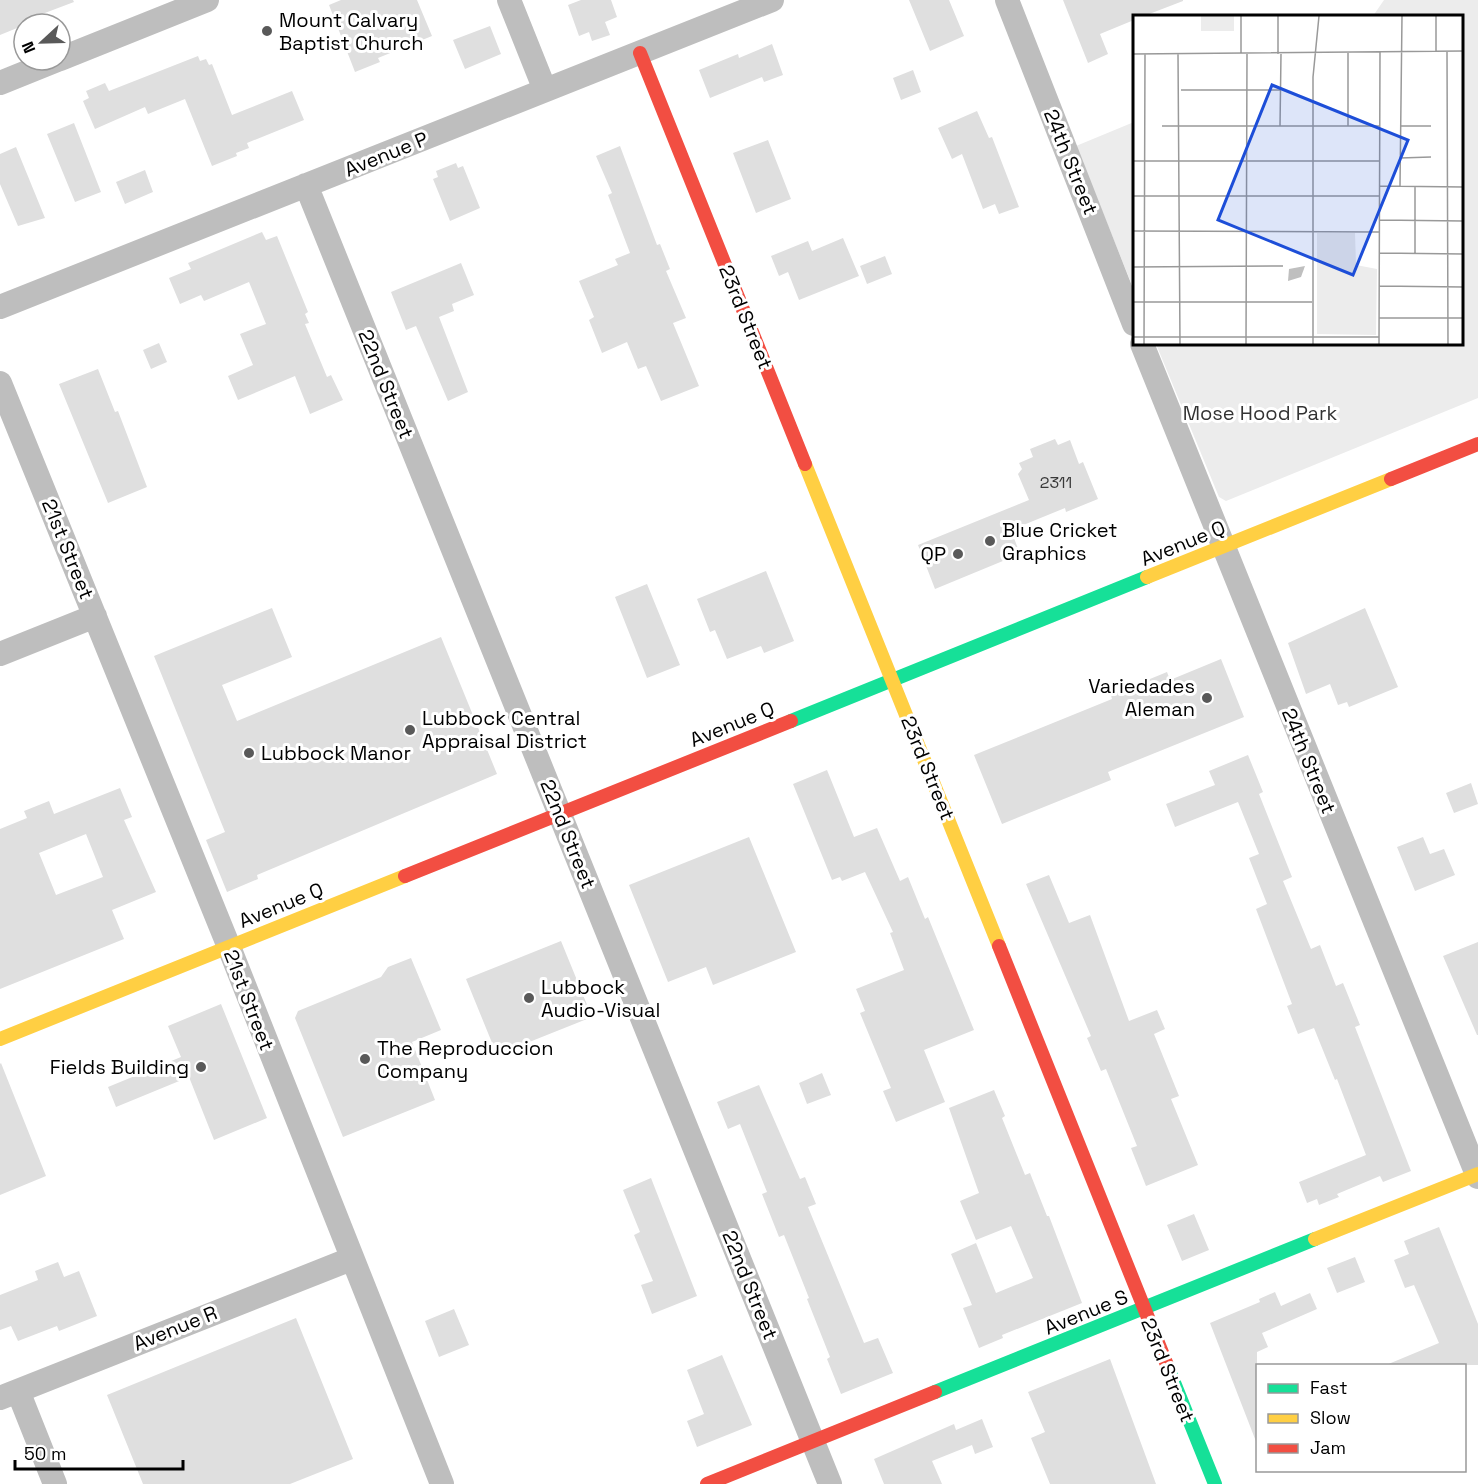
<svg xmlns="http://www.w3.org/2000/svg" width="1478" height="1484" font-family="'Space Grotesk',sans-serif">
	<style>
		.green { fill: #ececec }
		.building { fill: #dfdfdf; fill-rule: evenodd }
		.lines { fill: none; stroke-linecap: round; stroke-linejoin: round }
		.street { stroke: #bebebe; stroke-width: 24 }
		.fast { stroke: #16e098; stroke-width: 14 }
		.slow { stroke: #ffcf43; stroke-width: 14 }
		.jam { stroke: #f24e42; stroke-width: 14 }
		.poi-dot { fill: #595959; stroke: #fff; stroke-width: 2 }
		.labels { text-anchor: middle; stroke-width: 6; stroke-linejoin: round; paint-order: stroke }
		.number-label { font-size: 16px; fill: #383838 }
		.poi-label { font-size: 20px; fill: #000; stroke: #fff; text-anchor: start }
		.street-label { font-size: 20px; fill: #000; stroke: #fff }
		.park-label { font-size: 20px; fill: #333; stroke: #fff }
		.inset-road { fill: none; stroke: #999; stroke-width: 1.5 }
		.view { fill: #1d4ed8; fill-opacity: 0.15; stroke: #1d4ed8; stroke-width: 3 }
		.inset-edge { fill: none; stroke: #000; stroke-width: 3 }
	</style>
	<rect width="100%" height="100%" fill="#fff"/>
	<!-- green -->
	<path class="green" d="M1384,0H1478V398L1226,501L1219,497L1156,344H1462V16H1373Z
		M1134,122V290L1076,146Z"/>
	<!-- building -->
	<path class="building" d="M0,0H73L74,2L21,22L22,26L0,35Z
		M341,0H417L432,36L378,58L380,62L355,72L329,5Z
		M581,0H611L617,17L605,22L610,35L592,41L589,32L579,36L568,5Z
		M909,0H949L964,36L930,51Z
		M1063,0H1183V1L1144,16H1134V20L1100,34L1108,54L1088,63Z
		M490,26L501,54L465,69L453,40Z
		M772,44L783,75L764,82L762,77L710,98L699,70L738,54L739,58Z
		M198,56L200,61L206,59L209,65L212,64L232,115L292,91L304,120L247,143L249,148L236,153L237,156L212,166L185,99L148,114L145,107L95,129L83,101L89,98L86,91L105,83L109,91Z
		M913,70L921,92L901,100L893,78Z
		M977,111L989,138L992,137L1019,207L999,214L995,204L983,209L962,154L952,159L938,128Z
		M74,123L101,192L75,202L47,134Z
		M768,140L791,199L756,213L733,153Z
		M620,146L657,245L660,244L670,269L666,271L686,318L673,323L699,386L661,401L646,366L638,369L627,342L602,353L589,320L594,317L579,281L618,265L615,259L630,253L608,195L612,193L596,156Z
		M16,147L45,218L18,226L0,184V154Z
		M456,163L458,168L463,166L480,208L450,221L433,179L438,177L436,171Z
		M145,170L153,192L125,204L116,182Z
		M262,232L266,240L277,236L308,312L305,314L309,323L305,324L327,377L331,375L343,400L310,414L295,376L238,400L228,376L253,365L240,334L266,324L249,282L204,301L201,295L180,304L169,278L191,269L188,263Z
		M843,238L859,276L799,300L788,272L779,276L771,256L808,241L812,251Z
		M885,256L892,274L867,284L860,266Z
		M461,263L474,295L452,304L454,311L439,317L468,392L448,401L416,326L406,330L391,292Z
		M159,343L167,362L151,369L143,350Z
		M98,369L115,412L118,411L147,487L108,503L59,384Z
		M1055,439L1058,445L1070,440L1079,464L1083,462L1098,499L1066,512L1065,508L1011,530L1020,554L935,589L918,545L1029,500L1018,474L1022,469L1019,463L1033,457L1030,449Z
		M766,571L794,641L764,653L761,646L727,659L715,630L710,632L697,599Z
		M647,584L680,665L647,678L615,597Z
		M272,608L292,657L222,685L237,721L441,637L497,774L257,875L258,879L227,892L206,840L225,832L154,656Z
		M1365,608L1398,687L1349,707L1347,702L1338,705L1330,684L1306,694L1288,643Z
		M1221,659L1244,717L1108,772L1111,780L1002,824L974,755L1112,699L1111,695L1167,672L1170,680Z
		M1248,755L1263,792L1259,794L1292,877L1283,881L1311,949L1320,945L1336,986L1343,983L1360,1025L1355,1027L1411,1171L1383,1182L1380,1176L1337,1194L1339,1197L1319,1205L1317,1199L1307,1203L1299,1182L1366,1155L1337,1079L1335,1080L1314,1028L1298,1034L1287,1006L1292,1004L1256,909L1267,904L1249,858L1259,854L1238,802L1175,827L1166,804L1215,785L1209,771Z
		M827,770L854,837L877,828L900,881L908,877L925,919L928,917L974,1030L924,1050L945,1102L896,1122L883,1091L891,1088L860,1013L865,1011L856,989L904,970L890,933L893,932L865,872L842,881L840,877L832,880L793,784Z
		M1471,783L1478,804L1454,813L1446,793Z
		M120,788L132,817L124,820L156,892L112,910L124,939L0,989V829L27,818L24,811L49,801L54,814ZM86,834L103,877L56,895L39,853Z
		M749,837L796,952L713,985L706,967L668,982L629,885Z
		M1423,837L1430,854L1444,849L1455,875L1415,891L1397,847Z
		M1049,875L1069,923L1090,915L1129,1021L1157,1010L1165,1029L1154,1034L1179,1096L1171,1099L1198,1165L1146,1186L1131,1148L1137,1146L1106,1069L1101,1071L1087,1038L1091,1036L1026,884Z
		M561,941L592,1017L497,1055L466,979Z
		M1478,942V1035H1477L1443,956Z
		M411,958L441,1030L412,1042L435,1100L343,1137L295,1018L298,1011L381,977L388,967Z
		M221,1004L267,1118L214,1140L189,1077L116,1107L108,1087L181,1057L168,1026Z
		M1,1063L46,1176L0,1195V1064Z
		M822,1073L831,1095L807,1104L799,1083Z
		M759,1085L800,1179L805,1177L816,1204L808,1207L864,1343L878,1338L893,1373L841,1394L827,1359L830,1357L807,1299L809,1298L784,1235L779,1237L762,1194L767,1192L740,1124L728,1129L717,1102Z
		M994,1090L1005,1116L1002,1118L1025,1175L1030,1173L1047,1216H1049L1082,1303L1002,1335L1003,1338L979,1348L963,1308L972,1305L951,1254L976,1243L996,1293L1033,1278L1011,1226L976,1240L960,1201L979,1193L949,1108Z
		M651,1178L697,1296L652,1314L641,1285L653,1281L634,1235L640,1232L623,1190Z
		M1194,1214L1209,1250L1182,1261L1167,1225Z
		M1439,1227L1478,1324V1365H1386L1439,1343L1414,1285L1405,1288L1394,1260L1409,1254L1404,1241Z
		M1355,1257L1365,1282L1337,1293L1327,1268Z
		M58,1262L64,1277L79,1271L97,1316L59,1331L57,1326L18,1341L11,1326L0,1330V1295L38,1280L35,1271Z
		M1275,1292L1281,1306L1310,1293L1317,1309L1262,1333L1268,1347L1257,1352V1444L1210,1323L1260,1302L1259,1299Z
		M454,1309L469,1345L439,1357L425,1321Z
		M296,1318L353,1459L290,1484H143L107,1395Z
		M722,1355L752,1425L697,1447L687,1421L704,1414L687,1370Z
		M1110,1359L1156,1484H1050L1031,1438L1045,1432L1028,1392Z
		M982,1419L993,1447L975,1454L972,1445L932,1461L942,1484H884L874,1459L954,1424L956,1430Z"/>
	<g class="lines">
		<!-- street -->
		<path class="street" d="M509,0L545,90
			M1007,0L1134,324
			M60,59L207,0
			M0,83L57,60
			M306,185L830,1484
			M0,307L772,0
			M1142,344L1478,1177
			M0,383L229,947L442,1484
			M0,654L95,616
			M18,1391L55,1484
			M0,1398L351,1259"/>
		<!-- fast -->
		<path class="fast" d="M791,721L1147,577
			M1167,1365L1215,1484
			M935,1392L1315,1239"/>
		<!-- slow -->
		<path class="slow" d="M805,464L999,946
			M1147,577L1391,479
			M0,1039L405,876
			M1315,1239L1478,1174"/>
		<!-- jam -->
		<path class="jam" d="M640,53L805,464
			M1391,479L1478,444
			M405,876L791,721
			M999,946L1167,1365
			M707,1484L935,1392"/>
	</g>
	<!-- markers -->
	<g class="poi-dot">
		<circle cx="267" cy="31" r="6"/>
		<circle cx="990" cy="541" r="6"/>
		<circle cx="958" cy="554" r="6"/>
		<circle cx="1207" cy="698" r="6"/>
		<circle cx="410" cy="730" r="6"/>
		<circle cx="249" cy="753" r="6"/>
		<circle cx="529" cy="998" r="6"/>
		<circle cx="365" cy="1059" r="6"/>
		<circle cx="201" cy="1067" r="6"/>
	</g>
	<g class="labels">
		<!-- number labels -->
		<g class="number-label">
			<text x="1056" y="488">2311</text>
		</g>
		<!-- poi labels -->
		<g class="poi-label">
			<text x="279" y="27">Mount Calvary<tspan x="279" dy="23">Baptist Church</tspan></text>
			<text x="1002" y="537">Blue Cricket<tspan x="1002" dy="23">Graphics</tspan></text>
			<text x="946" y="561" text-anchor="end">QP</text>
			<text x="1195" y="693" text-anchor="end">Variedades<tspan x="1195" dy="23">Aleman</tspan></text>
			<text x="422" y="725">Lubbock Central<tspan x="422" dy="23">Appraisal District</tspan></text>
			<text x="261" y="760">Lubbock Manor</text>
			<text x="541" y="994">Lubbock<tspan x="541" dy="23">Audio-Visual</tspan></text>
			<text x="377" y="1055">The Reproduccion<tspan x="377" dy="23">Company</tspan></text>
			<text x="189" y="1074" text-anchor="end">Fields Building</text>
		</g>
		<!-- street labels -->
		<g class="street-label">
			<text transform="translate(386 154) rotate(-22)" y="7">Avenue P</text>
			<text transform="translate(1071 162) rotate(68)" y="7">24th Street</text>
			<text transform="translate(746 317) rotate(68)" y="7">23rd Street</text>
			<text transform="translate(386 384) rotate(68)" y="7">22nd Street</text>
			<text transform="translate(1183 543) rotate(-22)" y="7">Avenue Q</text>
			<text transform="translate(68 549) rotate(68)" y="7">21st Street</text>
			<text transform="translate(732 724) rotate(-22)" y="7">Avenue Q</text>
			<text transform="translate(1309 761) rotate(68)" y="7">24th Street</text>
			<text transform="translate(928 768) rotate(68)" y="7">23rd Street</text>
			<text transform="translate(568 834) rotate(68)" y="7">22nd Street</text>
			<text transform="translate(281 905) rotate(-22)" y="7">Avenue Q</text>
			<text transform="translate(249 1000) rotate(69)" y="7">21st Street</text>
			<text transform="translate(750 1285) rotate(68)" y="7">22nd Street</text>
			<text transform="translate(1086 1312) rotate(-22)" y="7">Avenue S</text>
			<text transform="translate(175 1328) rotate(-22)" y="7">Avenue R</text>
			<text transform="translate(1168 1370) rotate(68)" y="7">23rd Street</text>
		</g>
		<!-- park labels -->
		<g class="park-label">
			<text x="1260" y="420">Mose Hood Park</text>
		</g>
	</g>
	<!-- overview -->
	<g transform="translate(1133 15)">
		<rect width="330" height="330" fill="#fff"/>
		<path d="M68,1H101V16H68ZM184,218H222L223,250L244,254L243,320L184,319Z" fill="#ececec"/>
		<path d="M172,251L168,262L155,266L156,254Z" fill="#bfbfbf"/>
		<path class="inset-road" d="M108,1V39M145,1V39M303,36V1M314,37L315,329M215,38V111M0,39L330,36M45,39L47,329M48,75H147M29,111H247M147,111L148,39M267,111H298M267,143L298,142M0,146H247M246,171L330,172M267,171L269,1M282,172V239M0,181H246M246,205L330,206M0,216L246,217M246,238L330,239M0,252L150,251M246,271L330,272M0,287H179M246,303H330M0,322H246M11,329L12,39M113,329L114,39M180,329V62L186,1M246,329L247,37"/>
		<path class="view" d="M139,70L275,125L220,260L85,205Z"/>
		<rect width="330" height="330" class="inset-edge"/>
	</g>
	<!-- legend -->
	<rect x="1256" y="1364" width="210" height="108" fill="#ffffff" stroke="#999999" stroke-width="1.5"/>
	<rect x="1268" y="1384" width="30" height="9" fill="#16e098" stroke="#999999" stroke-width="1.5"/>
	<text x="1310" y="1394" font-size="18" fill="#000000">Fast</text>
	<rect x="1268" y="1414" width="30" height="9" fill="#ffcf43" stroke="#999999" stroke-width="1.5"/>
	<text x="1310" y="1424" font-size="18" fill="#000000">Slow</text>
	<rect x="1268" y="1444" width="30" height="9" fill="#f24e42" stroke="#999999" stroke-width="1.5"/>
	<text x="1310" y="1454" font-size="18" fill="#000000">Jam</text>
	<!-- north arrow -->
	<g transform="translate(42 42) rotate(248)"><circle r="28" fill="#ffffff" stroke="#999999" stroke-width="1.5"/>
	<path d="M0-4.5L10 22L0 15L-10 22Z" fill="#595959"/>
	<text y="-9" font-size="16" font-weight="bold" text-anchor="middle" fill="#000000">N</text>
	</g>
	<!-- scale -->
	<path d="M15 1460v9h168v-9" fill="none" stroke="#000000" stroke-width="3"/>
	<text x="24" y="1460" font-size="18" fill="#000000" stroke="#ffffff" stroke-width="4.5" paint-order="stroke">50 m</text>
</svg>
